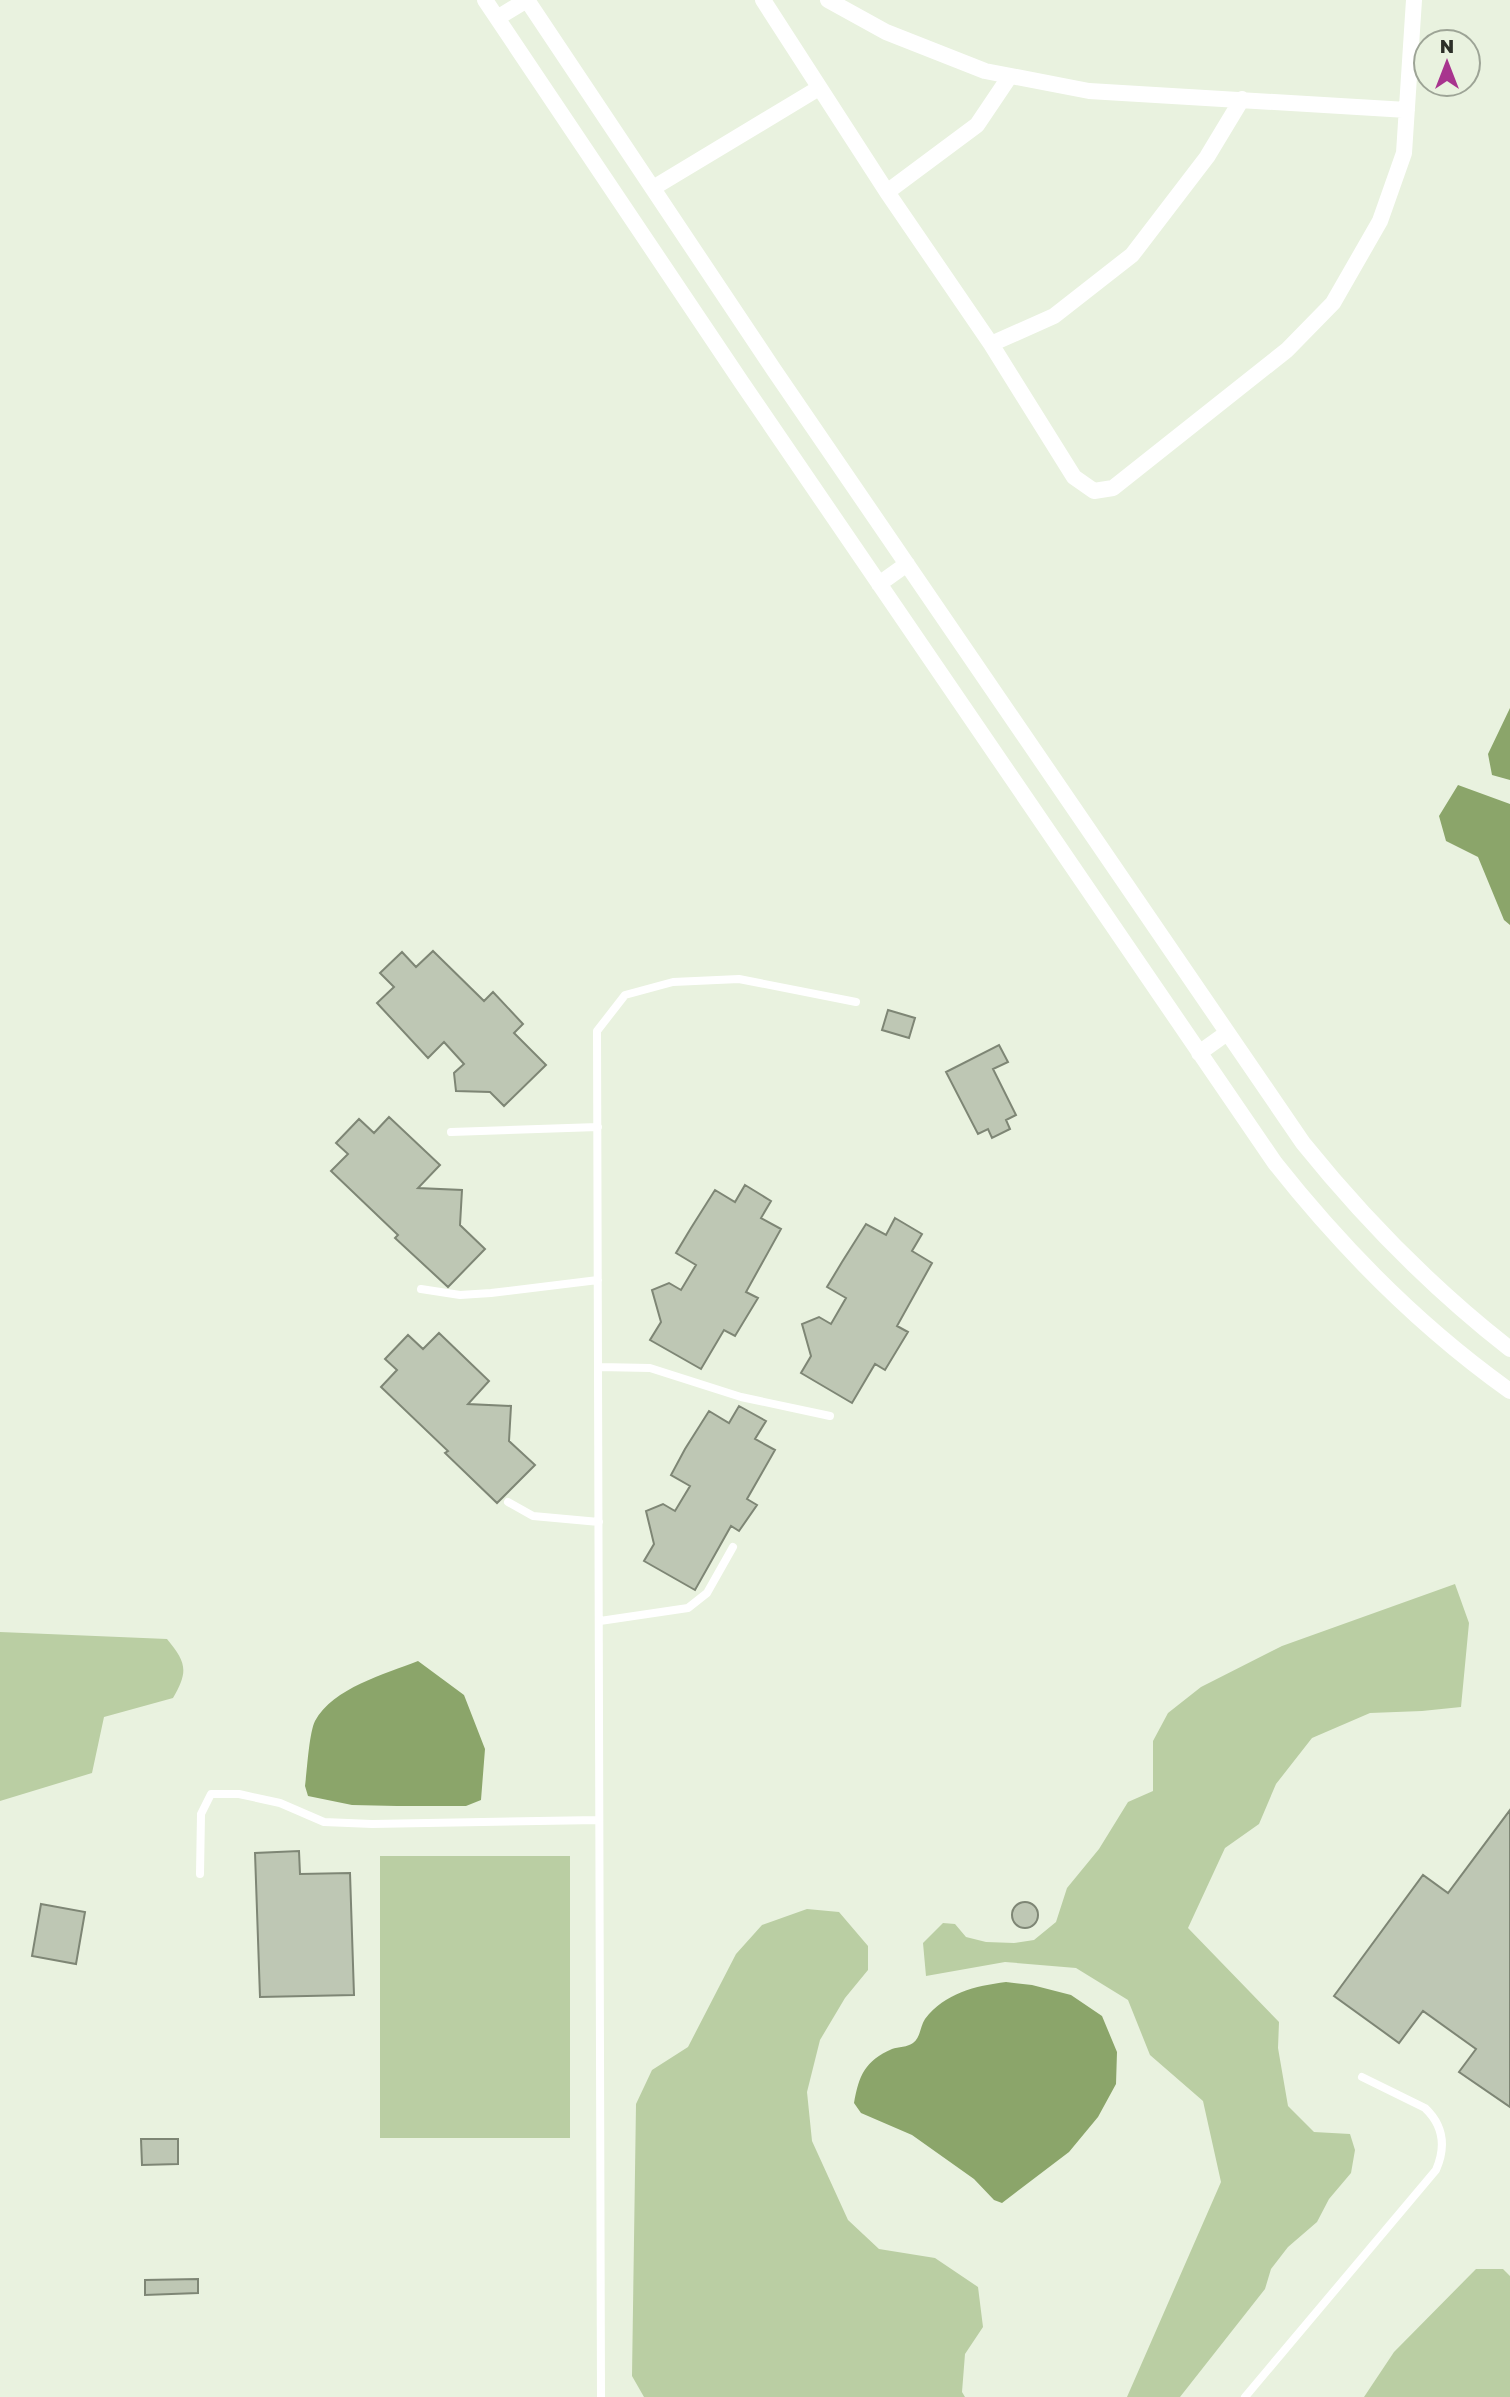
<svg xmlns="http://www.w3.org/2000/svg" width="1510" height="2397" font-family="'Golos Text',sans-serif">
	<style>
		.green { fill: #bacea3 }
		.water { fill: #8ba56a }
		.building { fill: #bec7b4; stroke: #7e8675; stroke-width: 2 }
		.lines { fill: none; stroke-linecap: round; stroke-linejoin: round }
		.service { stroke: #fff; stroke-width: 8 }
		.minor { stroke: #fff; stroke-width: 16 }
	</style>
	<rect width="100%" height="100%" fill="#e9f2df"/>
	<!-- green -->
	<path class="green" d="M1455,1584L1469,1623L1461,1707L1422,1711L1370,1713L1312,1738L1276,1784L1259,1824L1225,1848L1188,1928L1279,2022L1278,2048L1288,2106L1314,2132L1350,2134L1355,2150L1351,2173L1329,2199L1317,2222L1288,2247L1271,2269L1265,2289L1180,2397H1127L1221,2182L1203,2101L1150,2055L1128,2000L1076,1968L1005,1962L926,1976L923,1943L943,1923L955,1924L966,1937L986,1942L1014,1943L1034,1940L1056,1922L1067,1888L1099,1849L1128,1802L1153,1791V1741L1168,1713L1201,1687L1282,1646Z
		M0,1632L167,1639C186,1662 189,1671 173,1698L104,1717L92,1773L0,1801Z
		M570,1856V2138H380V1856Z
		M807,1909L839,1912L868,1946V1970L845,1998L820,2040L807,2092L812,2141L848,2220L879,2249L935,2258L978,2287L983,2327L965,2354L962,2392L965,2397H644L632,2376L636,2104L652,2070L688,2047L736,1954L762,1925Z
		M1476,2269H1503L1510,2276V2397H1364L1394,2352Z"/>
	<!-- water -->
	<path class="water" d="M1510,708V780L1492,775L1488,754Z
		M1458,785L1510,804V925L1504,920L1478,857L1446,841L1439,816Z
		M418,1661L464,1695L485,1749L481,1800L466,1806H397L352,1805L308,1796L305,1786C307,1771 309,1733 315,1721C333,1688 385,1674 418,1661Z
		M1006,1982L1032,1985L1071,1995L1102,2016L1117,2052L1116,2084L1098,2117L1069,2152L1002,2203L994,2200L974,2179L912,2135L861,2113L854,2103C859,2075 865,2061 892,2049C898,2047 908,2047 913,2043C921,2037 920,2026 925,2019C945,1993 975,1986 1006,1982Z"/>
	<!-- building -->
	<path class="building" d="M433,951L484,1001L493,992L523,1024L514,1033L546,1065L504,1106L490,1092L456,1091L454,1073L464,1064L444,1042L428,1058L377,1003L394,987L380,973L402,952L416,967Z
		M888,1010L915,1018L909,1038L882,1030Z
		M999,1045L1008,1062L993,1069L1016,1115L1006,1120L1010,1129L992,1138L988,1129L978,1134L946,1072Z
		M389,1117L440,1165L418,1188L462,1190L460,1225L485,1249L448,1287L395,1238L398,1235L331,1171L348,1154L336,1143L359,1119L374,1133Z
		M745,1185L771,1201L761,1218L781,1229L746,1292L758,1298L735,1336L724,1330L701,1369L650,1340L661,1322L652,1290L669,1283L681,1290L696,1265L676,1253L691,1228L715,1190L735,1202Z
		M895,1218L922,1234L912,1251L932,1263L897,1326L908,1332L885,1370L875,1364L852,1403L801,1373L811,1356L802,1324L819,1317L831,1324L846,1298L827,1287L842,1262L866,1224L886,1235Z
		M439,1333L489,1381L468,1404L511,1406L509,1441L535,1465L497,1503L445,1453L448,1451L381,1387L397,1370L385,1359L408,1335L423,1349Z
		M739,1406L766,1421L755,1439L775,1450L747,1499L757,1505L739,1531L731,1526L695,1590L644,1561L654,1544L646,1511L663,1504L675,1511L690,1486L671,1475L685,1449L709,1411L729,1423Z
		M1510,1810V2107L1459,2072L1476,2049L1423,2011L1399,2043L1334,1996L1423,1875L1448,1893Z
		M299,1851L300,1874L350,1873L354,1995L260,1997L255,1853Z
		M1012 1915a13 13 0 1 1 26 0a13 13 0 1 1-26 0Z
		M41,1904L85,1912L76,1964L32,1956Z
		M141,2139H178V2164L142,2165Z
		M198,2279V2293L145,2295V2280Z"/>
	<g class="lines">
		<!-- service -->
		<path class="service" d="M451,1132L598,1127
			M421,1289L460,1295L491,1293L598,1280
			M599,1367L650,1368L741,1397L830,1416
			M508,1502L533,1516L599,1522
			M600,1621L688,1608L707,1593L733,1547
			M200,1874L201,1814L211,1794H239L280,1803L324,1822L372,1824L598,1820
			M601,2397L597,1031L625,995L673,982L739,979L856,1002
			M1245,2397L1436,2170C1446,2147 1444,2126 1425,2108L1362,2077"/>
		<!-- minor -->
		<path class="minor" d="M485,0L742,383L1275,1163C1343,1249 1420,1327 1510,1391
			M527,0L774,370L1303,1143C1365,1220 1432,1288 1510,1349
			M763,0L887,192L991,344L1074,477L1094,491L1113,488L1287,350L1333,303L1380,221L1404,153L1414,0
			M828,0L886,32L985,71L1089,91L1407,110
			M497,18L527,0
			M653,188L819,88
			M887,192L977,125L1010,76
			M991,344L1054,316L1132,255L1207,157L1242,99
			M879,584L907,564
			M1199,1053L1227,1033"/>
	</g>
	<!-- north arrow -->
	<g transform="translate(1447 63)"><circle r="33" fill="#e9f2df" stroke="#9da496" stroke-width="2"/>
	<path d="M0-5L12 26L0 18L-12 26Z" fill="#a8348e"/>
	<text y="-10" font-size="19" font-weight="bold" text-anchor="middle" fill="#2c2f28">N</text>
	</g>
</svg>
